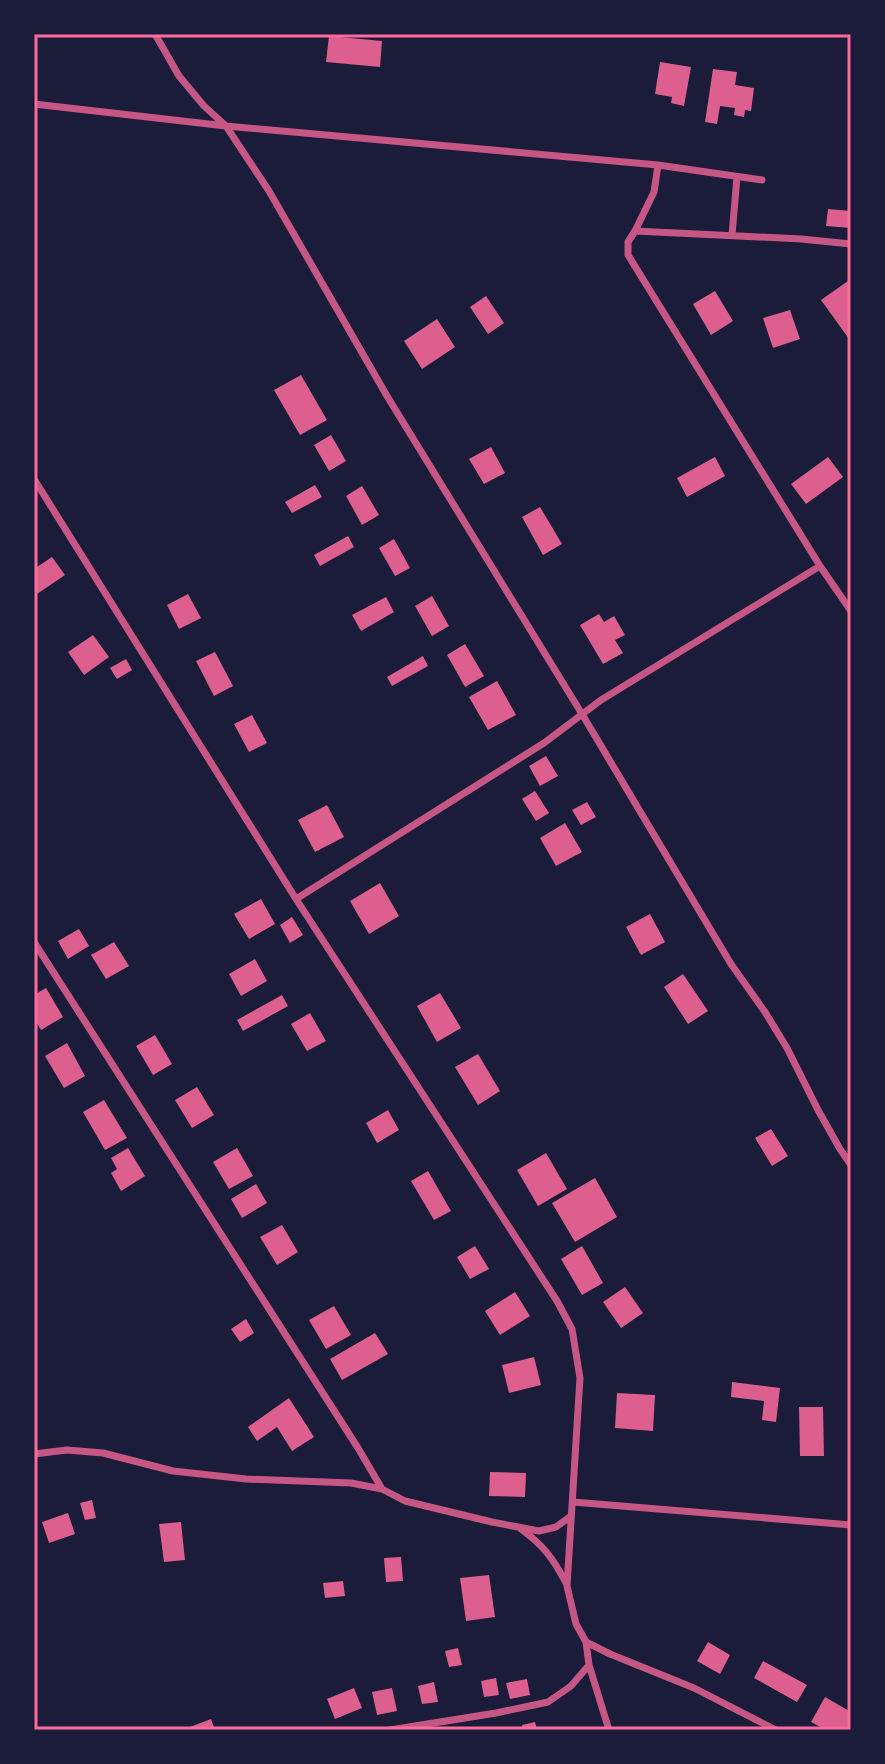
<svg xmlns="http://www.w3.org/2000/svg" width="885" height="1764" font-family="'Roboto Condensed',sans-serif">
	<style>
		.building { fill: #dd5f8e }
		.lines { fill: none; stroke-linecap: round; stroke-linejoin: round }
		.minor { stroke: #c65784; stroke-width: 7 }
		.neatline { fill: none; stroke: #ff6b9d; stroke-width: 3 }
	</style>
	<rect width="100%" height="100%" fill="#1b1b3a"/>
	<!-- building -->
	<path class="building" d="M329,36L382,41L380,67L326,62Z
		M660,62L691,67L684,106L671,103L672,97L655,94Z
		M713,69L737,72L735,85L754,88L751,111L745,110L744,117L734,115L735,108L720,106L717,124L705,122Z
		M828,209L851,211V228L826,226Z
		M848,281L851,286V338L849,339L821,300Z
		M715,291L733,321L711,335L693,304Z
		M486,296L504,323L488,334L470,307Z
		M790,310L800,339L773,348L763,318Z
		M437,319L455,347L422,369L404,341Z
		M301,375L327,420L300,435L274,390Z
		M331,435L346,461L329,471L314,445Z
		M491,447L505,473L484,484L469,459Z
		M715,457L725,476L687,497L677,478Z
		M828,457L843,477L806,504L791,484Z
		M315,485L322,497L292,513L285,502Z
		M362,486L379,515L362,525L346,496Z
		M540,507L562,544L543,555L522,517Z
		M348,536L354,547L320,566L314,555Z
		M394,539L410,568L395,576L379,548Z
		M52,557L65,575L34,596V569Z
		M188,594L201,618L179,629L167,605Z
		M432,596L449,626L432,636L415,606Z
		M386,597L394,612L361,631L352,615Z
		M599,614L604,622L614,616L625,635L615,640L623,653L603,664L580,625Z
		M93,635L109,657L84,675L68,652Z
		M465,644L484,676L465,687L447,655Z
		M215,652L233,686L214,696L196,661Z
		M423,656L428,666L392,686L387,677Z
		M126,659L132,670L117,679L110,668Z
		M497,681L516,715L488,730L469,697Z
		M252,715L267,743L249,752L234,724Z
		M546,756L558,776L540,786L529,766Z
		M535,791L549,813L536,821L522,799Z
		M587,802L596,817L581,825L572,810Z
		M327,805L344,837L315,852L298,820Z
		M565,823L582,852L556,866L540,838Z
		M380,883L399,916L369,934L350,901Z
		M261,899L275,924L249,939L234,914Z
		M650,914L665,942L641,955L626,927Z
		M292,917L303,935L290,943L280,925Z
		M79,929L89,946L68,959L58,941Z
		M114,942L129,966L106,979L91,955Z
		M255,959L267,981L241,996L229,974Z
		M683,974L708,1011L688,1024L664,987Z
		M46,988L63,1017L41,1030L34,1018V995Z
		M440,993L461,1028L437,1042L417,1006Z
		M282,995L288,1006L243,1031L237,1020Z
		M310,1013L326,1041L307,1051L291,1024Z
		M155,1035L172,1064L153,1075L136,1046Z
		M67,1043L85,1076L64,1088L45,1056Z
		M478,1054L500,1091L478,1105L455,1067Z
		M197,1087L214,1115L192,1128L175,1100Z
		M104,1100L127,1138L105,1150L83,1112Z
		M388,1110L399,1130L377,1143L366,1123Z
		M771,1129L788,1156L772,1166L755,1138Z
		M128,1148L145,1176L121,1191L111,1173L117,1169L111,1158Z
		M237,1148L253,1176L229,1189L213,1162Z
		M546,1153L567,1189L538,1206L517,1170Z
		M428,1171L451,1211L434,1220L411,1181Z
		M595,1178L617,1217L575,1242L552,1203Z
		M256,1184L267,1203L242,1218L231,1199Z
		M282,1225L298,1252L277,1265L260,1237Z
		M475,1246L489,1269L470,1279L457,1257Z
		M582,1246L603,1283L582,1295L561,1259Z
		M625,1287L643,1313L621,1328L603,1302Z
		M515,1292L530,1316L500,1335L485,1311Z
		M334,1306L351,1335L326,1349L309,1320Z
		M246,1319L254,1333L240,1342L231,1329Z
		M375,1333L388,1354L342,1380L330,1359Z
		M534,1357L541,1385L509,1393L502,1365Z
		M732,1382L780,1388L776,1422L762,1420L764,1401L731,1397Z
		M617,1393L655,1395L653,1431L615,1428Z
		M289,1398L314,1437L292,1451L277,1427L257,1441L248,1427Z
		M799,1407H823L824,1456H800Z
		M490,1472L526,1473L525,1497L489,1496Z
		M92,1500L96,1518L85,1520L80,1503Z
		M68,1513L75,1534L49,1543L42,1522Z
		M181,1522L185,1560L164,1562L159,1524Z
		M401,1557L403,1581L386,1582L384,1558Z
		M489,1575L495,1617L466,1621L460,1578Z
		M343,1581L345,1596L325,1598L323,1583Z
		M708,1642L730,1655L720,1674L697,1661Z
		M458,1648L462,1665L449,1667L445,1651Z
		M763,1661L807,1685L797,1702L754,1678Z
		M496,1678L499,1695L484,1697L481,1681Z
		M527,1679L530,1695L510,1699L506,1683Z
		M434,1682L438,1702L422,1704L418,1686Z
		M354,1688L362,1708L335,1719L327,1699Z
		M392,1688L397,1711L377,1715L372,1692Z
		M825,1697L851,1712L850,1730H826L811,1722Z
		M211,1719L215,1730H182Z
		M535,1722L537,1730H523L522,1725Z"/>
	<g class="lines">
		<!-- minor -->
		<path class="minor" d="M155,34L179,76L204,106L226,126L269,191L387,396L582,714L731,964L765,1012L787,1048L818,1110L840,1149L851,1165
			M34,104L226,126L658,165L762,180
			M658,165L654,192L635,231L628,242V255L820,566L851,611
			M635,231L801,239L851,244
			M732,235L737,177
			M34,479L296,899L557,1301L572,1329L580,1378L567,1586L576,1624L586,1642L589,1665L609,1730
			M296,899L544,743L601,700L820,566
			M34,942L358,1448L382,1489
			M34,1454L67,1450L103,1453L173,1471L246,1479L351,1483L382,1489L405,1501L492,1522L539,1531L556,1527L571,1516
			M573,1502L851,1525
			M521,1529C543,1545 553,1558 566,1583
			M586,1642L610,1654L694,1688L776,1730
			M390,1730L496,1713L548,1702L571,1686L589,1665"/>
	</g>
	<!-- border -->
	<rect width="885" height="1764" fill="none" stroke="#1b1b3a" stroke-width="72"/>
	<rect x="36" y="36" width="813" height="1692" class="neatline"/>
</svg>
